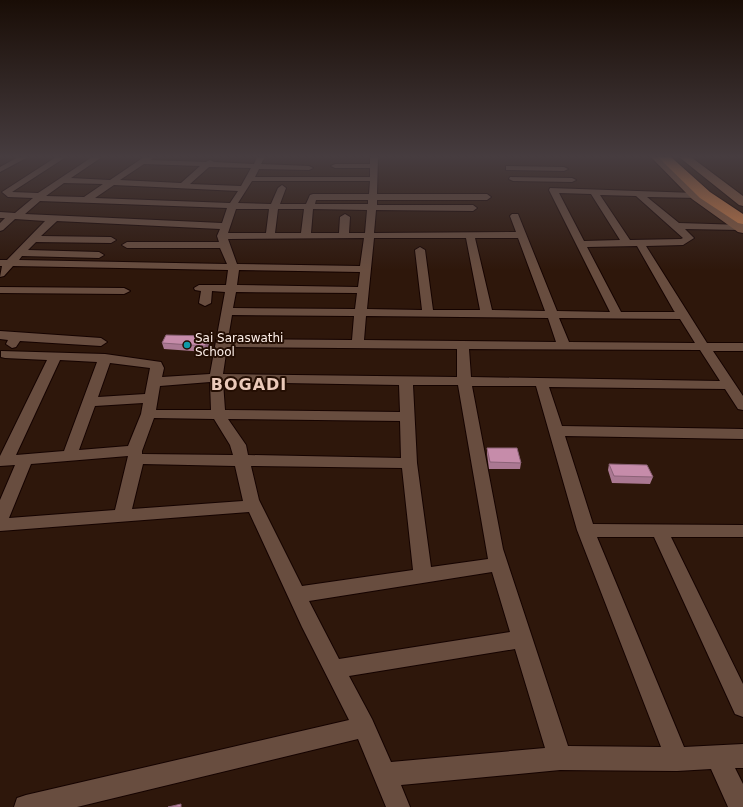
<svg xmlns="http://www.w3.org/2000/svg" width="743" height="807" font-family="'DejaVu Sans',sans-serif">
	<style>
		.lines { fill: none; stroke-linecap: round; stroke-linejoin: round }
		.street-casing { stroke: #150300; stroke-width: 2 }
		.secondary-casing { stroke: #150300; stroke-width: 2 }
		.highway-casing { stroke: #150300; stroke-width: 2 }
		.street { fill: #684d3f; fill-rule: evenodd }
		.secondary { fill: #875c43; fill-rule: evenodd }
		.highway { fill: #cf804c; fill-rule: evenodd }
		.wall { fill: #aa7892 }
		.shaded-wall { fill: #8b6277 }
		.building { fill: #c68caa; stroke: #8b6277 }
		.culture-dot { fill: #0f9aa8; stroke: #240e03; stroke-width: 1.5 }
		.labels { text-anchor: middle; stroke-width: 4; stroke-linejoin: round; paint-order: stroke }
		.poi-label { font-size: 12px; fill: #fef0ea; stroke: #240e03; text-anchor: start }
		.district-label { font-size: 16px; font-weight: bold; letter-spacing: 1px; fill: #eac9b9; stroke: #240e03 }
	</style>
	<rect width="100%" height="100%" fill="#2e170b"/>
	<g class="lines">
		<defs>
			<path id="street" d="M18,157H28L0,172V167Z
				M56,157H66L12,192L38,193L92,157H102L71,178L110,180L144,157H154L151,160L206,162L210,160L214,162L254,164L257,157H265L261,164L309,166L313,168L309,170L259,169L255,177H370V168H335L331,166L335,164H370V157H378L377,194H487L491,197L487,200H377V205H473L477,208L473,211L376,210L374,233L516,232L510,216L512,214H518L557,311L610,312L549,190L550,188L696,193L699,194V198L647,197L679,223L743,225V229L740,230L685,229L694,238L683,245L646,246L707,343H743V351H713L743,396V410L738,409L725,389L549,387L562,426L743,429V439L565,436L593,524L743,525V537H671L743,684V717L735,714L654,537H597L684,747L743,744V768H735L743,784V807H728L711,769L677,771L560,770L401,785L410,807H386L358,739L77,807H14L17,798L26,795L349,720L302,627L249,512L0,531V500L15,465L0,466V456L47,360L5,358L1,357V351L105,354L161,362L164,368L162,377L210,374L225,292L212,291L211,303L205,306L199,303L201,291L195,290L194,288L199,285H226L228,270L13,266L4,276L0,277L2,266H0V260H7L45,221L15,219L3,230L0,231V223L5,218H0V212L15,213L33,198L8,197L2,192ZM144,164L200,166L181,183L120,180ZM209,167L251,168L241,186L190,184ZM252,181H370L369,194H313L310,195L306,204H280L286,188L282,185L278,188L271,204L238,203ZM64,183L103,184L84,197L46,196ZM114,185L238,191L230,203L95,198ZM559,193L591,194L620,240L584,241ZM600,195L636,196L683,238L681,239L630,240ZM316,200H368V204H315ZM40,201L227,208L222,223L25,214ZM236,209H269L266,233H228ZM278,209H304L301,233H275ZM313,209L367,210L365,233H349L350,217L345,214L340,217L339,233H311ZM57,221L220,229L217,236L219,242H127L122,245L127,248H220L227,264L19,260L22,256L99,258L104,255L99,252L28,250L36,242L111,243L116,240L111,237L41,236ZM364,238L360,266L237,264L228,239ZM374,238H466L480,310H433L425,250L420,247L415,250L422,310L367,309ZM475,238H518L545,311L492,310ZM637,246L674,311L675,312H621L587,247ZM239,270L360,272L358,287L237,285ZM236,292L357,293L355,309L233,308ZM232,315L354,316L352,340L228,339ZM366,316L548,318L556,342L364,340ZM559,318L680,319L695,343L569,342ZM227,347L457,349V377L223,374ZM469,349L700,350L720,381L471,377ZM60,360L97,362L64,451L16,455ZM110,363L150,368L145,394L98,397ZM210,382L211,410H156L160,386ZM223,382L399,385L400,412L225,410ZM413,385H458L488,559L431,567L417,463ZM472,386H536L577,530L661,747L568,746L503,549ZM143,403L141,414L128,446L79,450L95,406ZM154,418L214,419L230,445L233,455L142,454V451ZM228,419L400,421L401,458L248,455L246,445ZM128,456L115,510L9,518L31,464ZM143,464L235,466L243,501L132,509ZM251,466L402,468L413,570L302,586L259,500ZM492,572L510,632L339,659L309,601ZM515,649L545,748L391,762L372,719L349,676Z
				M506,166L564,167L568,169L564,171L509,170H506Z
				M510,177L572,178L576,180L572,182L513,181L509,179Z
				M0,287L124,288L130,291L124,294L0,293Z
				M0,331L101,338L107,342L101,346L20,341L16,347L12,348L6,344L8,340L0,339Z"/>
			<path id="secondary" d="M651,157H663L700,193L743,223V233L738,232L692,199Z
				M679,157H691L743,196V206L739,205Z"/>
			<path id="highway" d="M658,157H671L710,192L743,214V224L738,223L700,198Z"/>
		</defs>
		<!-- street casing -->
		<use href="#street" class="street-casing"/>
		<!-- secondary casing -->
		<use href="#secondary" class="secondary-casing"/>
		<!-- highway casing -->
		<use href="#highway" class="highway-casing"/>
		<!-- street -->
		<use href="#street" class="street"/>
		<!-- secondary -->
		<use href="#secondary" class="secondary"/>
		<!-- highway -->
		<use href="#highway" class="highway"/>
	</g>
	<!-- wall -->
	<path class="wall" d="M210,342L206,352L164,349L162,343Z
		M487,448L521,463L520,469H489L487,454Z
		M609,464L653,477L650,484L612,483L608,470Z"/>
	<!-- shaded-wall -->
	<path class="shaded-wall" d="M210,336V342L206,352L205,346Z"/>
	<!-- building -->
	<path class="building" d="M166,335L210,336L205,346L162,343Z
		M487,448H517L521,463L490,462Z
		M609,464L647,465L653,477L614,476Z
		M181,804V807H168Z"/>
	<!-- sky -->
	<linearGradient id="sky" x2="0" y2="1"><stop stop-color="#190d06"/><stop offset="0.58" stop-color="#463c3f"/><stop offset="1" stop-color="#463c3f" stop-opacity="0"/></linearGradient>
	<rect width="743" height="270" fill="url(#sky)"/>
	<!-- markers -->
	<circle class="culture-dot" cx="187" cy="345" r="4"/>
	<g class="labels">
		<!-- poi labels -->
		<g class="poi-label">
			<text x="195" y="342">Sai Saraswathi<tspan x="195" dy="14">School</tspan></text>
		</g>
		<!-- district labels -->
		<g class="district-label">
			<text x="249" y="390">BOGADI</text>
		</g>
	</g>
</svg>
